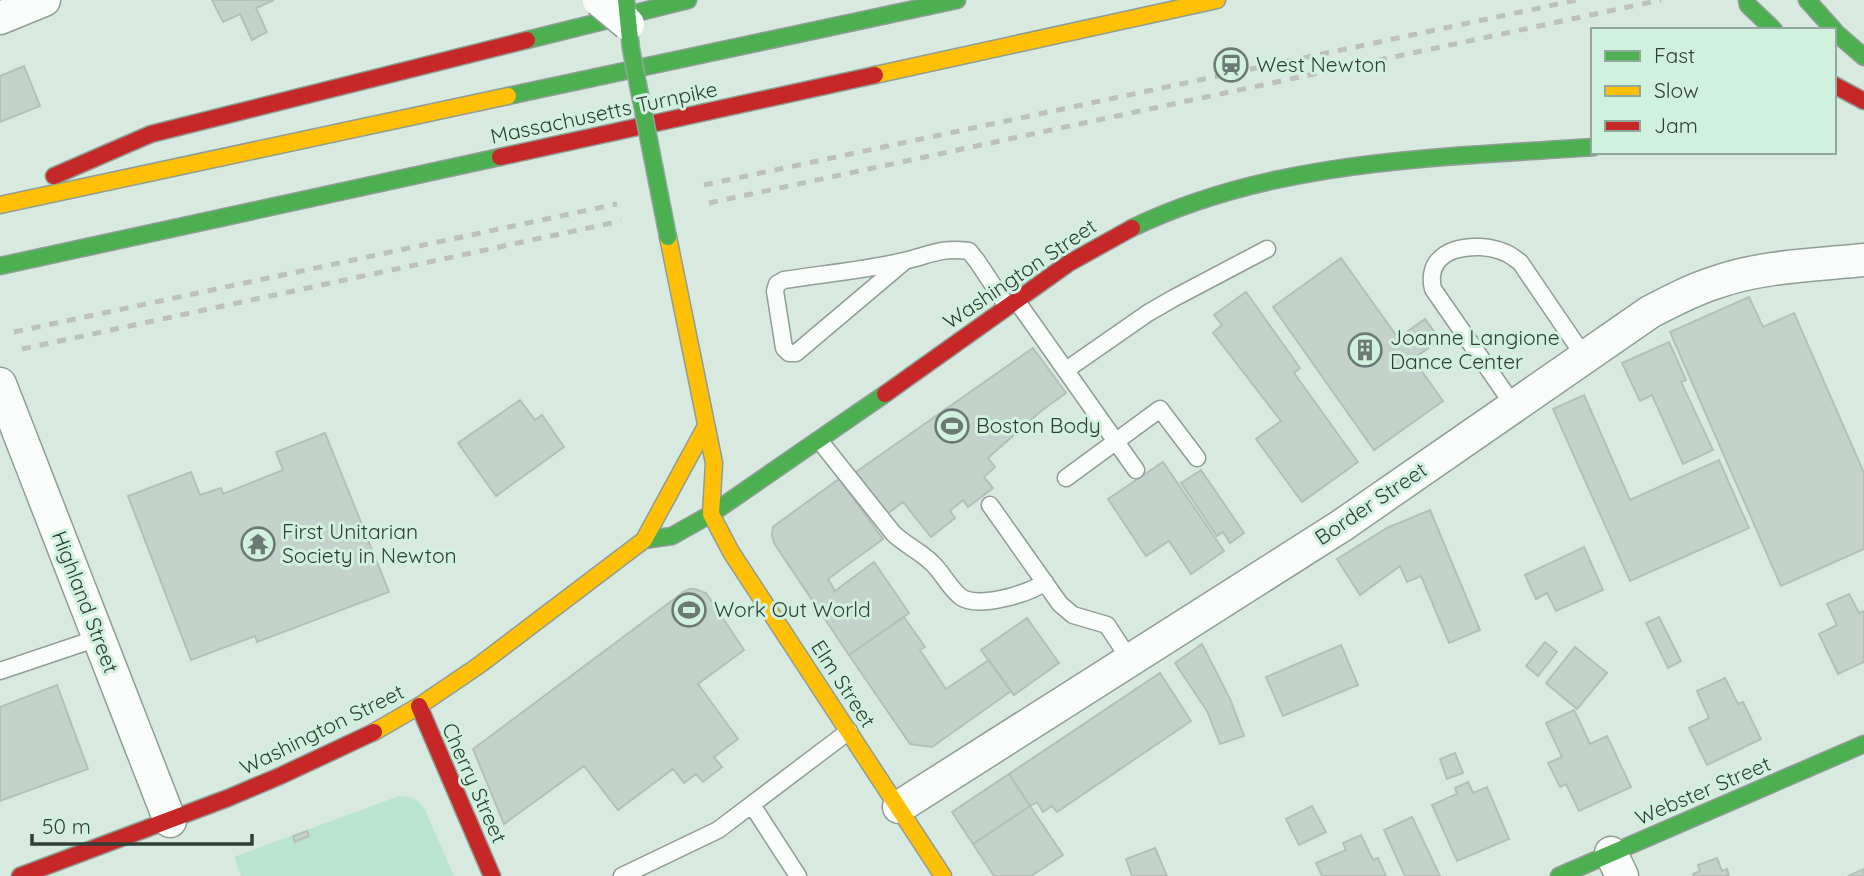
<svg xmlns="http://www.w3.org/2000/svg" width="1864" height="876" font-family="Quicksand,sans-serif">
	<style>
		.green { fill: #bae4cd }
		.building { fill: #c3d2ca; stroke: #b3c0b9; stroke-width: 2 }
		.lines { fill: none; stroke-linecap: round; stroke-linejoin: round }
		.lane-casing { stroke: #8f9d95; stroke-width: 19 }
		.street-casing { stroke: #8f9d95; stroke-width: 35 }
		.fast-casing { stroke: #8f9d95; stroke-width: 19 }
		.slow-casing { stroke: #8f9d95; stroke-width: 19 }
		.jam-casing { stroke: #8f9d95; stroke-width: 19 }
		.lane { stroke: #f9fcfa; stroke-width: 16 }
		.street { stroke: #f9fcfa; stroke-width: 32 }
		.fast { stroke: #4caf50; stroke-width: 16 }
		.slow { stroke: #ffc107; stroke-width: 16 }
		.jam { stroke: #c62828; stroke-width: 16 }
		.rail { stroke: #bcc0be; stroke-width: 5; stroke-dasharray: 9 9; stroke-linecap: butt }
		.street-bridge-casing { stroke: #8f9d95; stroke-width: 35; stroke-linecap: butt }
		.fast-bridge-casing { stroke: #90a79c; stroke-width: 19; stroke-linecap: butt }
		.street-bridge { stroke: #f9fcfa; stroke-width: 32 }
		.fast-bridge { stroke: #4caf50; stroke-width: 16 }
		.labels { text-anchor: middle; stroke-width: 6; stroke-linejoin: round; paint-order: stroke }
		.poi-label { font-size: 21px; fill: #313e37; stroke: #d1f1df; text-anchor: start }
		.street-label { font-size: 21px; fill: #313e37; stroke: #d1f1df }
	</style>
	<rect width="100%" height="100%" fill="#d8eae0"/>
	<!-- green -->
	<path class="green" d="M399,796C412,796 418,799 425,810L454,876H241L234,857Z"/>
	<!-- building -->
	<path class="building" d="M212,0H274L256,8L267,32L252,40L240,14L223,22Z
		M24,66L40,106L0,122V76Z
		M1341,258L1398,338L1425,319L1440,340L1413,359L1443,401L1374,450L1273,307Z
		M1246,292L1300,368L1294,373L1358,462L1302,502L1256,439L1281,421L1213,333L1222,325L1214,315Z
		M1749,297L1763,327L1794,313L1864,473V549L1781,586L1670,332Z
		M1669,342L1686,380L1681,382L1713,450L1683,464L1652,395L1640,401L1622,363Z
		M1033,348L1066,393L1041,411L988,458L995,467L984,477L993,488L968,507L963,500L950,511L955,518L931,537L903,502L887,514L856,472Z
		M1584,395L1630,500L1719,460L1749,528L1630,581L1553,409Z
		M520,400L535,420L542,415L564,447L496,496L458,443Z
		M325,433L389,592L257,642L255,636L191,660L128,496L191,472L200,495L221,488L223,494L283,470L276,452Z
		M1163,462L1224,551L1191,574L1169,541L1146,556L1108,499Z
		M1201,470L1244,533L1230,543L1223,532L1217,536L1181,483Z
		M839,479L883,539L828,579L835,591L874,562L909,613L849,655L774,543L772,535L773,527L778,523Z
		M1430,510L1480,630L1449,643L1421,576L1407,582L1400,566L1360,595L1337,559L1387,528Z
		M1584,547L1603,590L1556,611L1547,593L1536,599L1525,575Z
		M690,589H695L706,593L744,650L698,684L738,739L714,757L722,767L703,782L696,774L684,783L673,769L618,810L584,766L504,824L473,749L685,591Z
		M1849,594L1859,613L1864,611V662L1838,674L1819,634L1837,625L1827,604Z
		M904,617L925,647L920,650L946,689L989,660L1011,691L932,747L910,744L849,655Z
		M1659,617L1681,661L1668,668L1646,623Z
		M1027,618L1059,663L1014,695L981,650Z
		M1545,642L1557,652L1538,676L1526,666Z
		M1202,644L1230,699L1244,736L1220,744L1207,711L1175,663Z
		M1341,645L1358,685L1283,716L1266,677Z
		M1575,647L1607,673L1577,709L1546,683Z
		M1160,673L1191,721L1057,812L1052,806L1043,812L1037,802L1030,806L1009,774Z
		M1725,678L1738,704L1743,702L1761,739L1707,765L1689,728L1709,718L1697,691Z
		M57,685L88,769L0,801V707Z
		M1574,710L1590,744L1607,736L1631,787L1579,811L1566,784L1560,787L1548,763L1562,757L1546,723Z
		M1455,753L1463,773L1447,779L1440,759Z
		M1009,774L1030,806L973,844L952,812Z
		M1468,782L1473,793L1487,787L1509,839L1457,861L1432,805L1457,794L1455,788Z
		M1030,806L1063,855L1031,876H994L973,844Z
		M1312,806L1326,832L1299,845L1286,819Z
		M1412,817L1440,876H1405L1384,830Z
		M307,831L309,836L295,842L293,836Z
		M1361,835L1373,860L1378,858L1386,876H1322L1316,863L1346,850L1343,843Z
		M1155,848L1167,876H1132L1126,859Z
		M1717,858L1722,871L1727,869L1729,876H1694L1693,874L1700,871L1698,865Z
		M1864,869V876H1848Z"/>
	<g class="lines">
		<defs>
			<path id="lane" d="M905,261L796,353H789L784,348L775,291L777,284L784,280C823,274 866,270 904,261C930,255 941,247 969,251L977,261L1007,306
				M1016,300L1136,470
				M1066,370L1148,313L1174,298L1267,249
				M1514,406L1433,289C1423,246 1477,240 1506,253C1511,255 1515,259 1520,262L1584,356
				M819,440L893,533C905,545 920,551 932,563C943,573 949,588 961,597C977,609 1029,594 1045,582
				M1066,478L1160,409L1197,458
				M990,505L1060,604L1073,615L1107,625L1130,660
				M0,671L98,638
				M752,805L798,876
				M622,876L718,830L849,731"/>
			<path id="street" d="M0,18L44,0
				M0,384L170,821
				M899,807L1341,526L1650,312C1671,301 1692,290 1714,283C1761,266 1814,265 1864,260
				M1611,853L1622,876"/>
			<path id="fast" d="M1747,0L1748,5L1774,30
				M1807,0L1834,30
				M1834,31L1864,57
				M527,40L688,0
				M508,96L957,0
				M1132,228C1274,159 1439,158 1593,147
				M0,266L500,157
				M644,540L672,536L711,514L885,394
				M1559,876L1864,744"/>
			<path id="slow" d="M875,75L1217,0
				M0,205L508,96
				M668,237L714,463L711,514
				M711,514L731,552L943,876
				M374,732L419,706L478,666L644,540L706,426"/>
			<path id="jam" d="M1834,85L1864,101
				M500,157L875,75
				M54,176L151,134L527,40
				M885,394L1069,263L1132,228
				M419,706L492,876
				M20,876L228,798L280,776L374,732"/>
		</defs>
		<!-- lane casing -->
		<use href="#lane" class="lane-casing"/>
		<!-- street casing -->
		<use href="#street" class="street-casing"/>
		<!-- fast casing -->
		<use href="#fast" class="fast-casing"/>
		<!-- slow casing -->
		<use href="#slow" class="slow-casing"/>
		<!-- jam casing -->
		<use href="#jam" class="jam-casing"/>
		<!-- lane -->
		<use href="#lane" class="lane"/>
		<!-- street -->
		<use href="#street" class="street"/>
		<!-- fast -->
		<use href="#fast" class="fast"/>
		<!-- slow -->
		<use href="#slow" class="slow"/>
		<!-- jam -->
		<use href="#jam" class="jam"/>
		<!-- rail -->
		<path class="rail" d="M704,185L1577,0
			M709,203L1661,0
			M14,332L617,204
			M22,349L621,221"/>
		<defs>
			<path id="street-bridge" d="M599,0L628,24"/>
			<path id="fast-bridge" d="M626,0L631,49L668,237"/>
		</defs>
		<!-- street-bridge casing -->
		<use href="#street-bridge" class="street-bridge-casing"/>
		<!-- fast-bridge casing -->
		<use href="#fast-bridge" class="fast-bridge-casing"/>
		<!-- street-bridge -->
		<use href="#street-bridge" class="street-bridge"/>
		<!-- fast-bridge -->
		<use href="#fast-bridge" class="fast-bridge"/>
	</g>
	<!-- icons -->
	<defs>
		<symbol id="station-ring" viewBox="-11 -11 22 22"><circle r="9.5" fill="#d1f1df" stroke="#6b7a72" stroke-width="1.5"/><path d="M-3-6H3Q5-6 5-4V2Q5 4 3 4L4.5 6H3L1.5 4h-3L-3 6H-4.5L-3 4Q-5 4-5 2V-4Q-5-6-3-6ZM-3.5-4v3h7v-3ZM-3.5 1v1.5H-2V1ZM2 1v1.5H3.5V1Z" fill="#6b7a72"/></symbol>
		<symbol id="building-ring" viewBox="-11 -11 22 22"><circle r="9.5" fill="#d1f1df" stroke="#6b7a72" stroke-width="1.5"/><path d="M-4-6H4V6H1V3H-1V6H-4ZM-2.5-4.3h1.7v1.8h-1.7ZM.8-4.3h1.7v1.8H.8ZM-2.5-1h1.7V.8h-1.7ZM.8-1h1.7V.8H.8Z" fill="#6b7a72"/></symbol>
		<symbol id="stadium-ring" viewBox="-11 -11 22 22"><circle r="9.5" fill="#d1f1df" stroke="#6b7a72" stroke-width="1.5"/><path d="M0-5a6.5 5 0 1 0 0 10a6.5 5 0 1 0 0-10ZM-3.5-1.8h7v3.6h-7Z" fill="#6b7a72"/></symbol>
		<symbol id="temple-ring" viewBox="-11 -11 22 22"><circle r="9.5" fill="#d1f1df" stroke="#6b7a72" stroke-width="1.5"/><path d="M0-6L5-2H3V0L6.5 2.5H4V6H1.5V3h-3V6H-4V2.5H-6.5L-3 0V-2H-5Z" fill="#6b7a72"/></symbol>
	</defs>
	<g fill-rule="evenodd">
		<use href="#station-ring" x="1212" y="46" width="38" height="38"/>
		<use href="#building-ring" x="1346" y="331" width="38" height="38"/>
		<use href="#stadium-ring" x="933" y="407" width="38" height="38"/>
		<use href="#temple-ring" x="239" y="525" width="38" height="38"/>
		<use href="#stadium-ring" x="670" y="591" width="38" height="38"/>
	</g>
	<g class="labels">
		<!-- poi labels -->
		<g class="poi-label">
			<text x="1256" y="72">West Newton</text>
			<text x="1390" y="345">Joanne Langione<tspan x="1390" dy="24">Dance Center</tspan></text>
			<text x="976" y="433">Boston Body</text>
			<text x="282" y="539">First Unitarian<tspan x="282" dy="24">Society in Newton</tspan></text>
			<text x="714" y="617">Work Out World</text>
		</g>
		<!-- street labels -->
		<g class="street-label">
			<text transform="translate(604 113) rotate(-12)" y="7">Massachusetts Turnpike</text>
			<text transform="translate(1020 274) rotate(-34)" y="7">Washington Street</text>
			<text transform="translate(1371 504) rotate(-34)" y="7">Border Street</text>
			<text transform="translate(85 602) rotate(69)" y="7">Highland Street</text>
			<text transform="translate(843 684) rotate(57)" y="7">Elm Street</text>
			<text transform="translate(322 730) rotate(-26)" y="7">Washington Street</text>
			<text transform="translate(474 783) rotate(66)" y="7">Cherry Street</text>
			<text transform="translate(1703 791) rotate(-23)" y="7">Webster Street</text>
		</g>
	</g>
	<!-- legend -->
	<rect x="1591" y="28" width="245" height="126" fill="#d1f1df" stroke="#91a99c" stroke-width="2"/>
	<rect x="1605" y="51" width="35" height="10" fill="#4caf50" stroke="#91a99c" stroke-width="2"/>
	<text x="1654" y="63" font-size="21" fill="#313e37">Fast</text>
	<rect x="1605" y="86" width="35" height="10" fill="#ffc107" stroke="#91a99c" stroke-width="2"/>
	<text x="1654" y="98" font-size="21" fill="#313e37">Slow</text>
	<rect x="1605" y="121" width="35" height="10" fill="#c62828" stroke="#91a99c" stroke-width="2"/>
	<text x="1654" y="133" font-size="21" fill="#313e37">Jam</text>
	<!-- scale -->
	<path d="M32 834v10h220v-10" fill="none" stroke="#313e37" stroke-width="3.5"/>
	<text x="42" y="834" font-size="21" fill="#313e37" stroke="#d1f1df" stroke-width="5" paint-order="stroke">50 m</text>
</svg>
